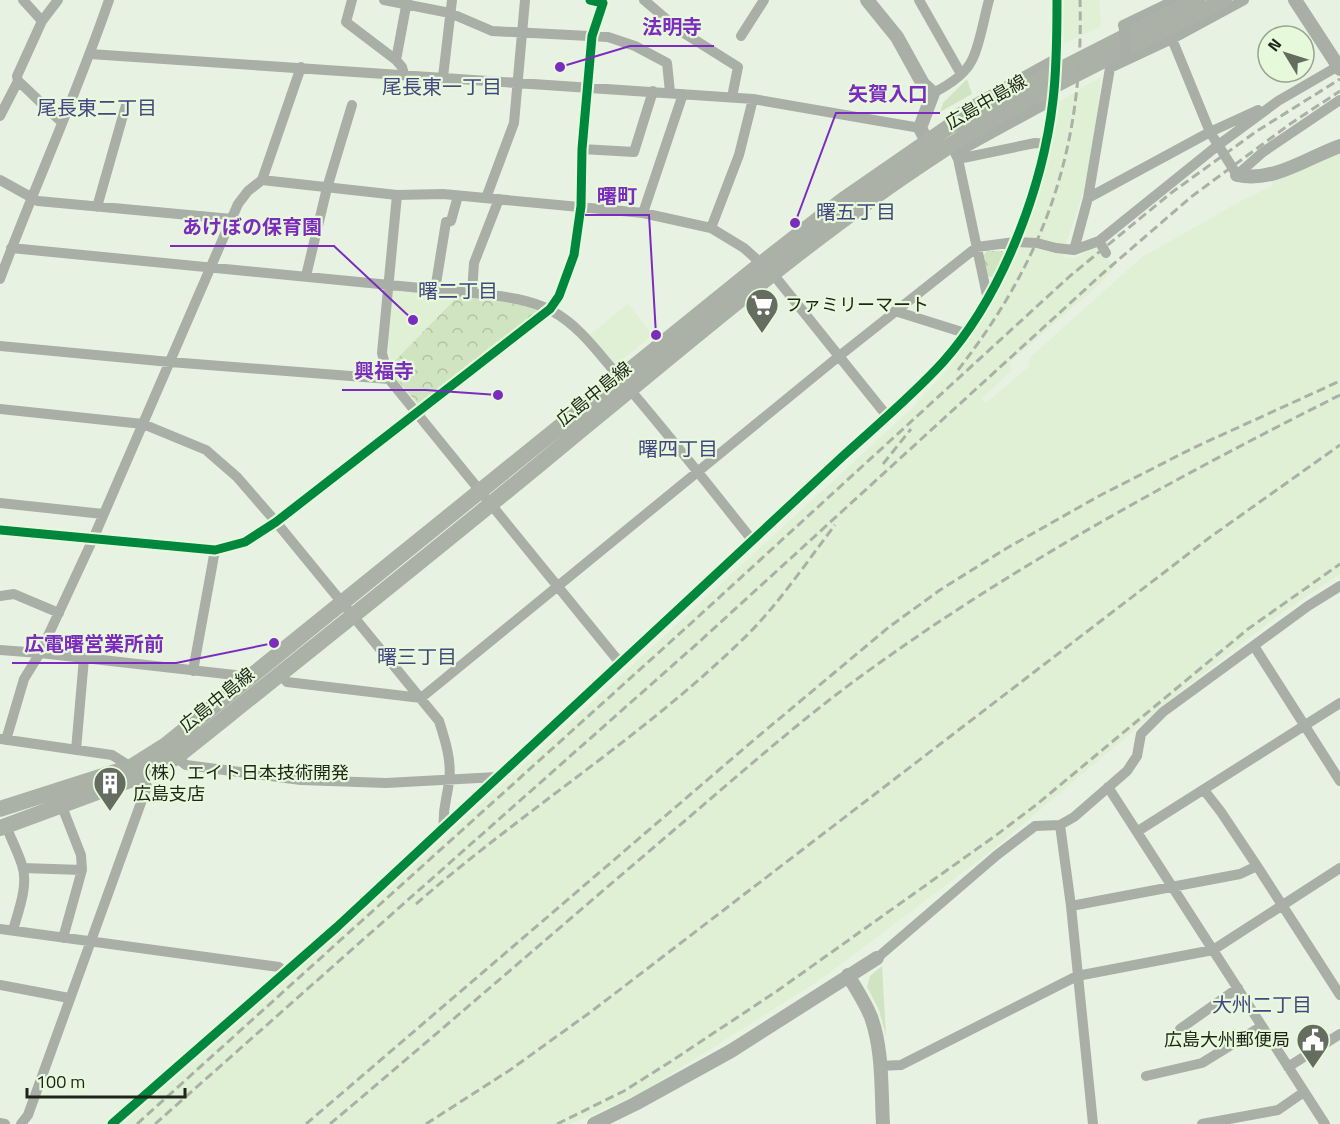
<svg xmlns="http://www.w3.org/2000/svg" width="1340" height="1124" font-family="'Titillium Web','Noto Sans JP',sans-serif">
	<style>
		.built { fill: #e0f0d5 }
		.grass { fill: #d0e4c2 }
		.park { fill: url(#park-crowns) }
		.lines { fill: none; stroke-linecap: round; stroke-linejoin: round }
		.minor { stroke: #a9aea6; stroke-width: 10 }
		.tertiary { stroke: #a9aea6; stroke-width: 14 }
		.primary { stroke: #abb1a6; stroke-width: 16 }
		.rail { stroke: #aab0a6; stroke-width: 3; stroke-dasharray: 9 4.5; stroke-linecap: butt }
		.minor-bridge { stroke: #a9aea6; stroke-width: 10 }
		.cycleway-casing { stroke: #e7f9db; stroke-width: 13 }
		.cycleway { stroke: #00873e; stroke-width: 9 }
		.labels { text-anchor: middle; stroke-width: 4.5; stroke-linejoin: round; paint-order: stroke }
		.street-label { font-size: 18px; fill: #1e241a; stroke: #e7f9db }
		.poi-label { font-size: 18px; fill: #1e241a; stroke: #e7f9db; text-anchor: start }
		.neighbourhood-label { font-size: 20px; fill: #444582; stroke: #e7f9db }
		.leader { fill: none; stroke: #7b2cbf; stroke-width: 2 }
		.callout-dot { fill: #7b2cbf; stroke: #e7f9db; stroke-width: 2 }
		.callout-label { font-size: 20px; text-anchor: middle; font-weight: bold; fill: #7b2cbf; stroke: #e7f9db; stroke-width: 4.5; stroke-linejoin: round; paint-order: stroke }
	</style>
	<defs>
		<pattern id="park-crowns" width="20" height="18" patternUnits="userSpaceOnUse" patternTransform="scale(1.5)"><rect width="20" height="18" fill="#d0e4c2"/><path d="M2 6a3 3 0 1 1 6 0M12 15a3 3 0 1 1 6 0" fill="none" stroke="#b2c3a6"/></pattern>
	</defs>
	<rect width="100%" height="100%" fill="#e8f2e2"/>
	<!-- built -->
	<path class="built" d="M1063,0H1099L1101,26L1064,44Z
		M1101,77L1097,129L1084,190L1062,257L1076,258L1099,244L1114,268L1100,284L1010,362L1011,372L982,398L986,403L1029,366V358L1142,257L1246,198L1271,187L1272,182L1340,153V574L1279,615L1181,691L995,848L820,980L641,1093L571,1124H123L348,926L910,410L948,369L988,309L1018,247L1053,143L1060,101Z
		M397,289L457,297L391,365L388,343L393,292Z
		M628,304L653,335L614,366L589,335Z"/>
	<!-- grass -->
	<path class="grass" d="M967,79L972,94L940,112L943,103Z
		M882,966L886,1036L879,1010L867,987L870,976Z"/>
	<!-- park -->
	<path class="park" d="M987,251H1002L1004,253L992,277L988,276L983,256Z
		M457,297L516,302L538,309L539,313L424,404L417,403L393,375L391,365Z"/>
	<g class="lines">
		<!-- minor -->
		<path class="minor" d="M23,0L42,21
			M352,0L346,22L396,60L402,67L404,74
			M384,0L450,13L492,31L608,37L635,46L667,63L670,92
			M644,0L679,30L738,67L732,97
			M919,0L961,74
			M1124,29L1123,25L1175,0
			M741,36L764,0
			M1172,39L1210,132L1237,175L1263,152L1340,100
			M90,54L753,99L920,128
			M396,60L407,1
			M1056,63L1057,0
			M443,77L452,0
			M18,81C33,94 46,109 62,122
			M933,93C947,86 965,75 972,60C980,45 984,17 989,0
			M0,116L18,81L17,76L42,21L58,0
			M954,121L960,112L1057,58
			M951,145L958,159L988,300
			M582,149L634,152L653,91
			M956,153L1053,100
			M958,159L1035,143L1046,144
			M0,180L38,201L232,219
			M262,180L397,195L443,194L643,213L711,228L744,248L773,274L887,416
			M401,195H397L382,353L389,379L620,663
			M486,198L514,123L525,0
			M1088,198L1210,132L1258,110
			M97,207L126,105
			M643,213L683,94
			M711,228L739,155L753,99
			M1099,241L1106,253
			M11,248L472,293C499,296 528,298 552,311C580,326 599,354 620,378C666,431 709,486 753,541
			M1074,250L1088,198L1110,68L1172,39L1244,0
			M306,276L327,188L352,105
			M0,279C35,185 77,94 109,0
			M435,290L446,222L451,221L458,196
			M472,293L474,263L499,199
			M895,311L965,333
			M0,346L170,362L389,379
			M0,409L143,424L206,450L237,477L276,522L439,721C445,740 452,761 449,781C447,800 442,808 444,828
			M0,503L103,514
			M0,530L215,550L245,542L276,522L550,309L559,296L574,255L581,206L582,149L592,36L603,3L590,0
			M0,596L14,594L59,613
			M1254,646L1340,781
			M0,650L40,653L235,675L244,683
			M193,671L215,550
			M280,674L287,682L421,698L838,357L977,247L1015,242L1037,243L1056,248L1074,250L1099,241L1217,146L1278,101L1340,65
			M1,739L112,755L131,767L141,776L147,786L28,1115L21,1124
			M6,740L24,679L40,653L93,539L238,204L248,191L262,180L301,67
			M76,750L84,658
			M173,755L186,765L301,780L386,783L497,777
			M1108,787L1325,1124
			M1204,790L1221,812L1257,866L1340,995
			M61,804L81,855L82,870L63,938
			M1060,825L1071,906L1093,1124
			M6,826C11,839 18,852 22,865C29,885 18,912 13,930
			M1138,831L1340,703
			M23,868L82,870
			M1071,906L1240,874L1257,866
			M0,929L279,967L285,972
			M877,958L997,855L1035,826L1060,825L1074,817L1127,771L1137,756L1141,734L1163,712L1308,606L1340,586
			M0,985L69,998
			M1180,1029L1238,988
			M879,1066L901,1065L1077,976L1213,950L1340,868
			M1288,1067L1340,1034
			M1146,1076L1202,1063L1262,1026
			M0,1123L5,1124
			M112,1124L337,927L843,456C877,425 913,396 943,362C1000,297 1048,179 1054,93
			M1202,1124L1278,1110L1304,1092"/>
		<!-- tertiary -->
		<path class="tertiary" d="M867,0L897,37L923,84L933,93L920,128L932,151
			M1295,0L1340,69
			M1237,175C1274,183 1306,158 1340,146
			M848,975C856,989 865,1002 871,1017C883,1050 881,1089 883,1124
			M594,1124L635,1104L731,1051L877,958"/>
		<!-- primary -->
		<path class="primary" d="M0,809L131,767L166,745L761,264L843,200L950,126L1197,0
			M0,828L141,776L175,758C309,651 444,544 576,434C694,338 810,237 937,154C1028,94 1128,49 1224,0"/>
		<!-- rail -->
		<path class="rail" d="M958,370C1047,256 1084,145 1080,0
			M883,464L911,429
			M416,904C521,812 641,738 741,641C777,607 805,564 835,525
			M137,1124L688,626L1070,276L1171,193L1257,131L1340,79
			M155,1124L699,642L1102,274L1191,197L1290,124L1340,91
			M306,1124L755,739L889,627L940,590L1007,548L1099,496L1193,448L1340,381
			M330,1124C445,1027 559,928 674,830C733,780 791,728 853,682C1005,570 1171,480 1340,395
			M426,1124L510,1070L592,1011L1209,538L1340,445
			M557,1124L624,1091L673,1060L777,991L995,836L1036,805L1248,629L1340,564"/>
		<!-- minor-bridge -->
		<path class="minor-bridge" d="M1124,29L1125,56
			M1054,93L1056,63"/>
		<defs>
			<path id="cycleway" d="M0,530L215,550L245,542L276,522L550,309L559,296L574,255L581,206L582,149L592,36L603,3L590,0
				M112,1124L337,927L843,456C877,425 912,396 943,362C1002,296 1043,188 1053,100C1057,67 1057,34 1057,0"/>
		</defs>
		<!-- cycleway casing -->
		<use href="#cycleway" class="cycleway-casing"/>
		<!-- cycleway -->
		<use href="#cycleway" class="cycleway"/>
	</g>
	<!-- icons -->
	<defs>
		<symbol id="supermarket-pin" viewBox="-11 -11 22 30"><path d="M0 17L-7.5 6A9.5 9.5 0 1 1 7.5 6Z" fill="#656c60" stroke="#e7f9db"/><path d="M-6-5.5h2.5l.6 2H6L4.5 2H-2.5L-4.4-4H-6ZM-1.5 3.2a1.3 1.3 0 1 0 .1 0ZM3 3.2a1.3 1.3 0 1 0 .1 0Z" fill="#fff"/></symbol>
		<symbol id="building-pin" viewBox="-11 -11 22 30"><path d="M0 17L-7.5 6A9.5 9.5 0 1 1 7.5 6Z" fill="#656c60" stroke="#e7f9db"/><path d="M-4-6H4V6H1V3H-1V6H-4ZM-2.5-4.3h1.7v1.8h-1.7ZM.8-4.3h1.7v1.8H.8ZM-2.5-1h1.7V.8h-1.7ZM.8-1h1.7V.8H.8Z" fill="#fff"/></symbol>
		<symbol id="civic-pin" viewBox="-11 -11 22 30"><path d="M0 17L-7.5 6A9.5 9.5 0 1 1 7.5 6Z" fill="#656c60" stroke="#e7f9db"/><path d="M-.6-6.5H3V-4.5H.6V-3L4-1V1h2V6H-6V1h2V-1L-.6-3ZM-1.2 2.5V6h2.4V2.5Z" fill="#fff"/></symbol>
	</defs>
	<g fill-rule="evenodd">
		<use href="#supermarket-pin" x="743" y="286" width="38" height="52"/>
		<use href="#building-pin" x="91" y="764" width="38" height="52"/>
		<use href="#civic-pin" x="1294" y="1021" width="38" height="52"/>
	</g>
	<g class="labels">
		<!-- street labels -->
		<g class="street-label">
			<text transform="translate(986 102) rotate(-30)" y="6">広島中島線</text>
			<text transform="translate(594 394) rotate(-39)" y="6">広島中島線</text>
			<text transform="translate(217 700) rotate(-39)" y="6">広島中島線</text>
		</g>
		<!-- poi labels -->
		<g class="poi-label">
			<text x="785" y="311">ファミリーマート</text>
			<text x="133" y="779">（株）エイト日本技術開発<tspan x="133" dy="21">広島支店</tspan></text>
			<text x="1290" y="1046" text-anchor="end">広島大州郵便局</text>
		</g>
		<!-- neighbourhood labels -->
		<g class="neighbourhood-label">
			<text x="442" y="94">尾長東一丁目</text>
			<text x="97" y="115">尾長東二丁目</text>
			<text x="856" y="219">曙五丁目</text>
			<text x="458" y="298">曙二丁目</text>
			<text x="678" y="456">曙四丁目</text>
			<text x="417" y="664">曙三丁目</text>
			<text x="1262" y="1012">大州二丁目</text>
		</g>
	</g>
	<!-- callouts -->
	<path class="leader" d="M560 67L630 46H714M795 223L836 113H940M656 335L649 215H585M413 320L334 246H170M498 395L426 390H342M274 643L176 663H12"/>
	<g class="callout-dot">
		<circle cx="560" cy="67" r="6"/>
		<circle cx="795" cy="223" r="6"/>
		<circle cx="656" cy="335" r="6"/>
		<circle cx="413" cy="320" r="6"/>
		<circle cx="498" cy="395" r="6"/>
		<circle cx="274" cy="643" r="6"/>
	</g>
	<g class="callout-label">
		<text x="672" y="34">法明寺</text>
		<text x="888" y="101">矢賀入口</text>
		<text x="617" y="203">曙町</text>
		<text x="252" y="234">あけぼの保育園</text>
		<text x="384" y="378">興福寺</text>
		<text x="94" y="651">広電曙営業所前</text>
	</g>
	<!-- north arrow -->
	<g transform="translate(1286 54) rotate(308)"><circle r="28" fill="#e7f9db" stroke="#97a48e" stroke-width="1.5"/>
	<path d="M0-4.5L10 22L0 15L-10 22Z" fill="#656c60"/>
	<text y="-9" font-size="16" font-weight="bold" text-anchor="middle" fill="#1e241a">N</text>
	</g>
	<!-- scale -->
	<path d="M27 1088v9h158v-9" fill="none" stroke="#1e241a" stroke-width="3"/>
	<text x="36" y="1088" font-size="18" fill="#1e241a" stroke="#e7f9db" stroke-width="4.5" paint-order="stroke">100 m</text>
</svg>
